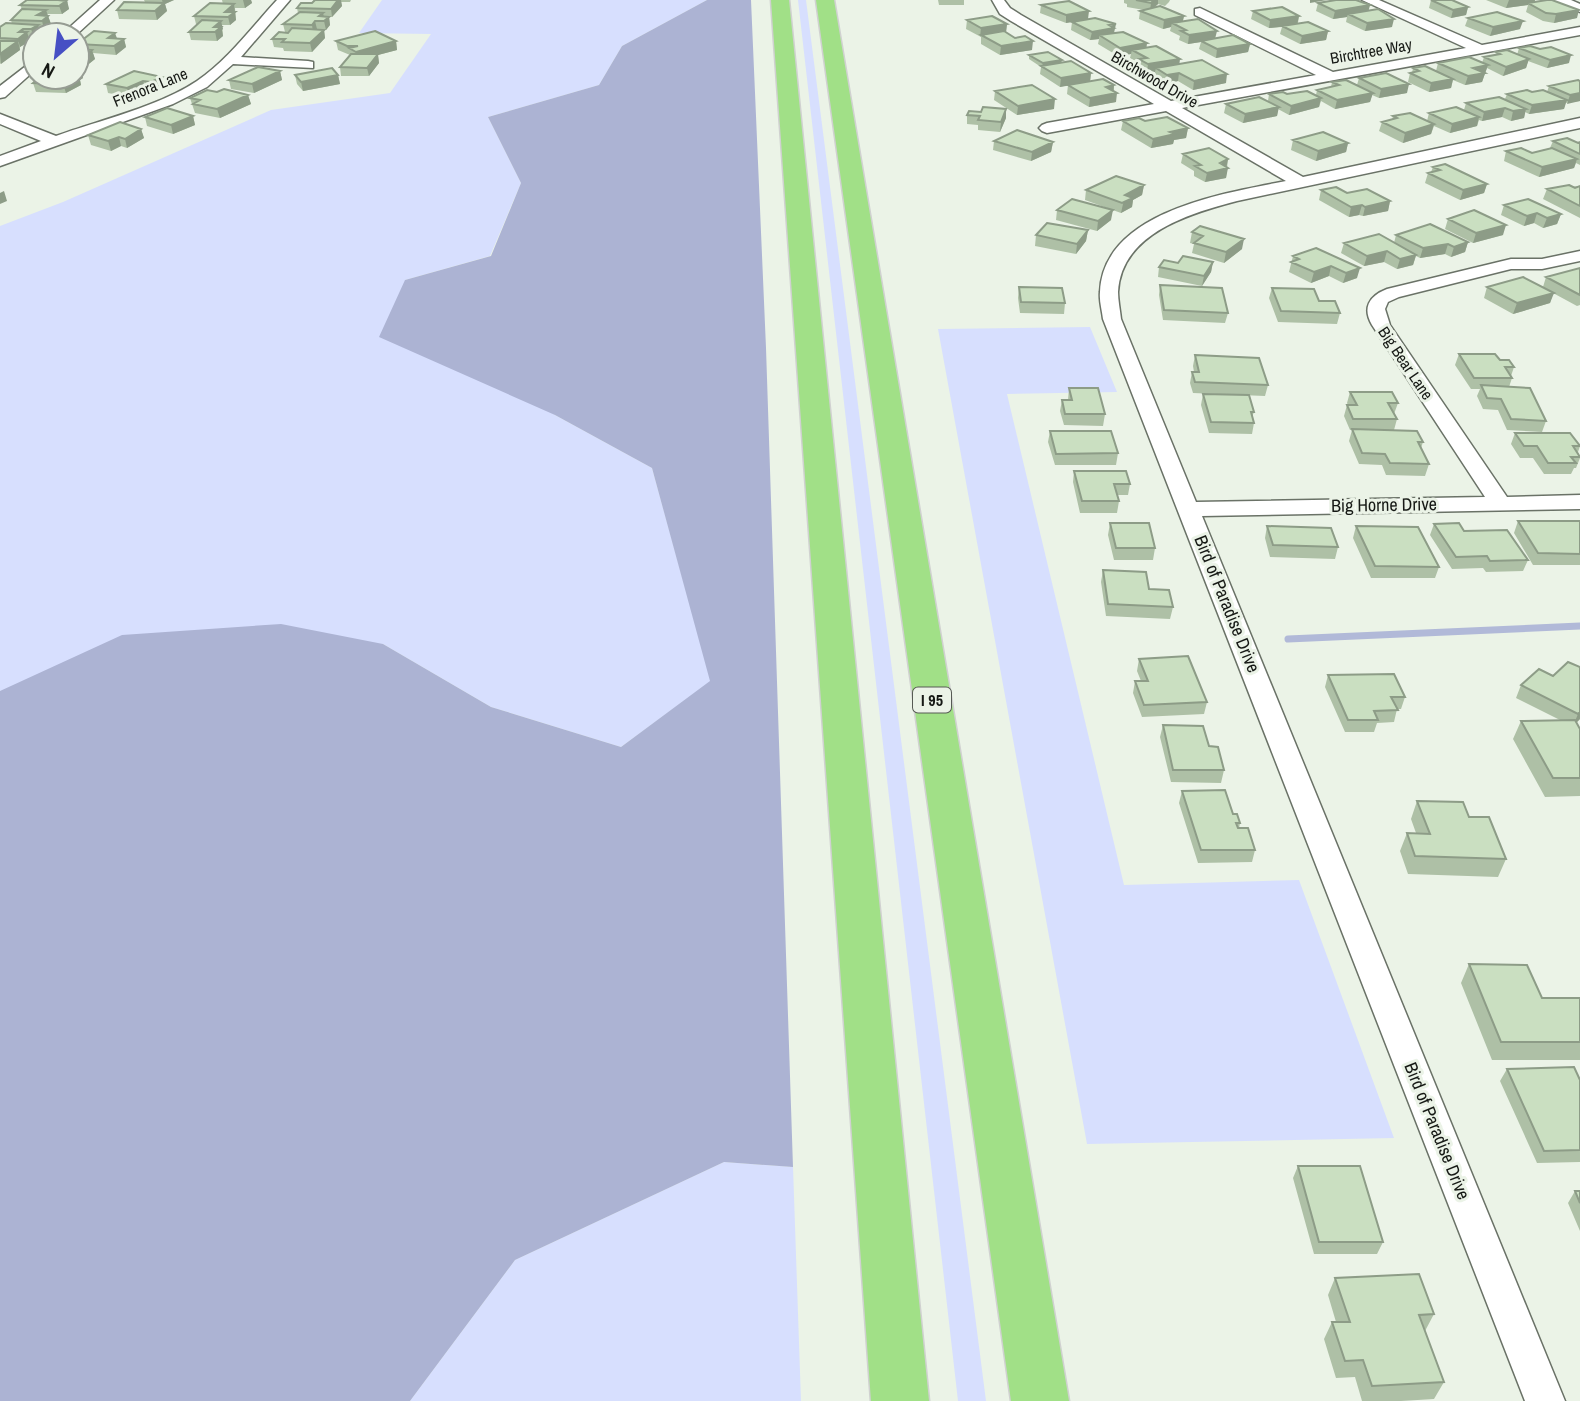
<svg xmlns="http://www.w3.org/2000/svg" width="1580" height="1401" font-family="'Archivo Narrow',sans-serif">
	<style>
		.green { fill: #d7dffe }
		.forest { fill: #acb3d3 }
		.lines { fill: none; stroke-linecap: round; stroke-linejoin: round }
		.stream { stroke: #b1b9d8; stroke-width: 7 }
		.minor-casing { stroke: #6a7267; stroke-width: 3 }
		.highway-casing { stroke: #d0d1d0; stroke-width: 3 }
		.minor { fill: #fff; fill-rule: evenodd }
		.highway { fill: #a1e087; fill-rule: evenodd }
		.wall { fill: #aec0a6 }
		.shaded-wall { fill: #8d9c87 }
		.building { fill: #cadfc1; stroke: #8d9c87; stroke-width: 2 }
		.labels { text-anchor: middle; stroke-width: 6; stroke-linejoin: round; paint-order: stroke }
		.far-street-label { font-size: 16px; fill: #161915; stroke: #ebf3e7 }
		.shield { fill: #ebf3e7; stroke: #565a54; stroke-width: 2 }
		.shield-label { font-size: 16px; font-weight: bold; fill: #161915 }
		.street-label { font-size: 18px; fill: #161915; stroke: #ebf3e7 }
	</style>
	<rect width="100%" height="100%" fill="#ebf3e7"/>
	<!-- green -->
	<path class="green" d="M382,0H707L622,46L599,85L488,117L521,183L490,256L405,280L555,415L652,468L711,681L621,747L491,707L383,644L0,691V226L63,202L271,110L390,93L431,34L359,33Z
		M798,0H806L986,1401H958Z
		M1090,327L1117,392L1007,394L1124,885L1299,880L1394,1138L1087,1144L938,329Z
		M724,1162L793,1167L801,1401H410L515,1260Z"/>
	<!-- forest -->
	<path class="forest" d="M707,0H751L766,348L793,1167L724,1162L515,1260L410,1401H0V691L122,635L281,624L383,644L491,707L621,747L710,681L652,468L555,415L379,337L405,280L491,256L521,183L488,117L599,85L622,46Z"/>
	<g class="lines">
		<!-- stream -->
		<path class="stream" d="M1288,639L1580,626"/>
		<defs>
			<path id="minor" d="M100,0H114L76,35H61Z
				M277,0H290L241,57L308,61L313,62V68L233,64L207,87L173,104L0,166V156L41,141L0,124V114L56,136C100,120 158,107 197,81C228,60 252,27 277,0Z
				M992,0H1004L1010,8L1021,15L1171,101L1316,75L1195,15V9L1200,8L1333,72L1466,48L1362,0H1379L1482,45L1580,27V35L1182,108L1303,177L1580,118V128L1237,201C1191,213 1121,233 1118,292C1118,300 1120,310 1121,319L1196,502L1485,497L1372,325C1362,308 1369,296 1387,289L1511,259H1542L1580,251V261L1542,269H1511L1399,297L1388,302L1385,309L1390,325L1507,497L1580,495V509L1202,516L1565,1401H1525L1103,319C1102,310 1099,301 1100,292C1103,211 1226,193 1286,181L1166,111L1047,133L1042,131L1039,128L1042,125L1047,123L1154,104L1011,21L1000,14Z
				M1553,0H1571L1580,4V12Z
				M35,59V70L5,97L0,98V86Z"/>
			<path id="highway" d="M771,0H789L929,1401H871Z
				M816,0H834L1069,1401H1011Z"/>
		</defs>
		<!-- minor casing -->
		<use href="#minor" class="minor-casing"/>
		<!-- highway casing -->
		<use href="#highway" class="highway-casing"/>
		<!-- minor -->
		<use href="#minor" class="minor"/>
		<!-- highway -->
		<use href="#highway" class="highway"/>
	</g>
	<!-- wall -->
	<path class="wall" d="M144,0H174L165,4L167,11L157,20L119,19L117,10L145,2Z
		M222,0H251L252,3L245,8H235L236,20L230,25H222L223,36L217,41L191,40L189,32L197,24H196L194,16L223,4Z
		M313,0H351L350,2H341L342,6L332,17H329L330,25L326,30L317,29L324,30L325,38L312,52L284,51L283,48L274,47L272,39L285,32L283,24L298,13L297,8L312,3L314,1Z
		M938,0H964V5H939Z
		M1124,0H1170L1169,2L1165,6L1158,4L1154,8L1184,16L1183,21L1216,38L1250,44L1248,52L1216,58L1199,49L1201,42L1188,44L1179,40L1180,36L1170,31L1171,27L1163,29L1139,19L1140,11L1144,10L1127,7V4L1124,3Z
		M1431,0L1468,7L1466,15L1451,18L1429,8Z
		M1486,0H1535L1534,2L1577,18L1554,23L1543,21L1526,12L1528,5L1506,8Z
		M68,2L67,3L69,9L62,14H47L51,24L44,29H39L41,33L38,35H35L34,38H29L30,41L20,47V50L0,64V27L12,24L11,20L22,9L20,5Z
		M1318,3L1370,5L1368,10L1392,27L1365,31L1346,22L1347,17L1333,19L1316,11Z
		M1041,5L1088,19L1114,33H1113L1147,47L1179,64L1226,83L1193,90L1178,81L1166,84L1155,77V72L1147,73L1138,68L1139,63L1130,58L1131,54L1118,56L1098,44L1099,39L1090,40L1071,30L1072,22L1066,23L1040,13Z
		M1253,11L1299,16L1298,23L1328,31L1326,40L1300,44L1280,34L1282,27L1269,28L1251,19Z
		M1468,18L1520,29L1490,36L1465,26Z
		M967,20L1007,24L1006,32L1032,50L1000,55L981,44V37L966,29Z
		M117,38L124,39L126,47L116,55L93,53L95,59L80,71L83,78L80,80L81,85L66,93L36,92L33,83L77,77V43Z
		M336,41H396L397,50L378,55L379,63L369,76H341L340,67L350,55L338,50Z
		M1519,48L1569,63L1547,68L1528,61L1526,68L1503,76L1487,68L1482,82L1465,85L1453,80L1451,88L1429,92L1408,82L1410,73H1412L1413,68L1436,71L1438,63H1482L1484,57L1495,55L1496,52L1517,55Z
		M1029,55L1061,62L1091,73L1090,81L1114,85V91L1116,102L1089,107L1067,94L1068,85L1060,87L1040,74L1041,67L1029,59Z
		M134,71L165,86L153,91L146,89L129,97L108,93L106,84Z
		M280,71L282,80L254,93L231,89L229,80Z
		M295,75H338L340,84L303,91L297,84Z
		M1359,78L1407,93L1379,98L1372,95L1370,102L1335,109L1321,101L1319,107L1289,115L1278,109L1277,116L1243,123L1224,113L1226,104L1268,101L1269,94L1316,95L1317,90L1331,87L1332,82L1357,85Z
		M1580,81V101L1565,103L1564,109L1529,114L1525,112L1524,118L1511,121L1502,117L1482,121L1479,120L1477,126L1450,133L1434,126L1431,134L1403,143L1379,131L1382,122L1392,120L1393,116L1427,121L1429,113L1464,110L1466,103L1505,99L1507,94L1547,92L1549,86Z
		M995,91L1054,109L1017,115L994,100Z
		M217,92L248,95L251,104L220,118L195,113L190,98Z
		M967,115L1006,118L1000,132L978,130V125L967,124Z
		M193,116L195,125L173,134L147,126L145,117Z
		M1123,121H1145L1188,128L1186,138L1174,140L1173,144L1151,148L1121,130Z
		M141,129L144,138L127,148L121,146L111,151L91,145L88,135Z
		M1293,140L1348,143L1346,152L1316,161L1291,150Z
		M994,141L1053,142L1051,152L1031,161L993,150Z
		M1553,141L1580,142V165L1576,163L1574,168L1539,177L1504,161L1506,151L1532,153L1550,148Z
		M1183,154L1228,159L1226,178L1205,182L1194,176V171L1181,163Z
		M1433,167L1487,184L1484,193L1460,200L1425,183L1428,173L1431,172Z
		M1144,185L1142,195L1133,200L1132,207L1121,213L1085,200L1086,190Z
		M1580,186V218L1543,199L1547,189Z
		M1321,190L1347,193L1390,201L1388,211L1363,216L1359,215L1349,217L1319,200Z
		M1504,205L1561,214L1557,224L1543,228L1534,223L1524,226L1501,215Z
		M1057,210L1111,220L1097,231L1056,220Z
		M1448,219L1503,235L1473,243L1445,229Z
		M1088,230L1086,241L1076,254L1035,246L1036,235Z
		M1192,232L1242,249L1224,263L1192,253L1194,244L1190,243Z
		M1396,235L1468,242L1465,252L1451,257L1445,254L1420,258L1416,256L1413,265L1397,269L1384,262L1364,266L1341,253L1344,243H1394Z
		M1316,248L1357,278L1343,283L1329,276L1311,283L1289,272L1293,256Z
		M1213,262L1211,272L1202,286L1158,277L1159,267L1178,263Z
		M1580,268V305L1577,306L1553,293L1550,303L1513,314L1484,298L1487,287H1543L1546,277Z
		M1160,285L1228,313L1225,323L1163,320L1159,295Z
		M1019,287L1065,303L1064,314L1020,313L1018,298Z
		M1272,288L1319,301L1340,313L1337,324L1278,322L1269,298Z
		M1459,354L1500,360L1514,367L1511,376L1512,378L1509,387L1546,421L1542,432L1507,430L1498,410L1483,409L1477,396L1480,389H1471L1455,365Z
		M1195,355L1268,385L1265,396L1193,393L1190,383L1192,372H1194L1193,366Z
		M1069,388L1105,414L1103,426L1064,425L1060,411L1062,400H1068Z
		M1350,392L1398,403L1394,414L1397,419L1394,430L1423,442L1421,448L1429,464L1425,476L1386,475L1382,465L1359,464L1349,441L1352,430H1350L1344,416L1347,405H1348L1347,403Z
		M1203,394L1254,412L1252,417L1254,423L1252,434L1209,433L1201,405Z
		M1050,431L1118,453L1116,465H1055L1048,442Z
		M1515,433L1580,446L1578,452L1580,458L1576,468H1574L1571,474H1544L1533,458H1520L1511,444Z
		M1074,471L1130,484L1128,495H1117L1119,501L1117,513H1080L1073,482Z
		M1518,521H1580V565H1533L1514,533Z
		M1110,523L1155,548L1153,560H1114L1108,535Z
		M1434,524L1528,560L1523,571L1486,572L1483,568L1452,569L1430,535Z
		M1267,526L1338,547L1335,559L1270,557L1265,538Z
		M1356,526L1439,567L1435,578H1371L1353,538Z
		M1103,570L1149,589L1173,607L1170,619L1106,616L1101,582Z
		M1139,659L1207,702L1204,714L1142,717L1133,693L1135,681H1141L1137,671Z
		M1568,662L1580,719L1576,723L1580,729V796L1545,797L1513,739L1521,721H1562L1516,698L1521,685L1553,676Z
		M1328,675L1405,697L1401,709H1397L1394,722L1377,723L1374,732H1345L1325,687Z
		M1163,725L1209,746L1224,770L1221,783L1171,782L1160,737Z
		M1182,791L1233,814L1240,823L1239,828L1255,850L1252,862L1198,863L1179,803Z
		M1417,801L1469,817L1506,859L1498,877L1408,874L1400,851L1407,833H1416L1411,819Z
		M1469,964L1542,998H1580V1060H1492L1461,983Z
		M1507,1069L1580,1080V1162L1537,1163L1500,1081Z
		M1298,1166L1383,1242L1377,1254H1314L1293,1178Z
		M1575,1191H1580V1231L1568,1203Z
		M1335,1278L1434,1314L1425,1331L1444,1382L1434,1399L1401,1401H1362L1355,1377L1336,1378L1324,1339L1332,1322H1336L1328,1295Z"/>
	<!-- shaded-wall -->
	<path class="shaded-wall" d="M57,0H67L69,9L62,14Z
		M162,0H174L165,4L167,11L157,20L155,11L163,4Z
		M243,0H251L252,3L245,8Z
		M338,0H341L342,6L332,17L331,9Z
		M1154,0H1158V4L1150,11L1151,3Z
		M1310,0H1327L1310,3Z
		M1509,0H1535L1534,4L1528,3V5L1506,8Z
		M234,4L236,20L230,25L228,17L225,12Z
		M1370,5L1368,13L1348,14L1347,17L1333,19L1335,11Z
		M1468,7L1466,15L1451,18L1453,10Z
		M46,10L51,24L44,29L42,21L37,15Z
		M1579,10L1577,18L1554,23L1556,14Z
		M1089,11L1088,19L1066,23V15Z
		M323,13L325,21L329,17L330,25L326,30L324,21L319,16Z
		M1184,16L1182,24L1172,23L1171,27L1163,29L1164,20Z
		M1299,16L1297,25L1269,28L1270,20Z
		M1394,19L1392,27L1365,31L1367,23Z
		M221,21L223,29L222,30L223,36L217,41L214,27Z
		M315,21L317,29L313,33L312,25Z
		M1523,21L1520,29L1490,36L1493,27Z
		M1007,24L1006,32L981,35L980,37L981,28Z
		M1116,24L1114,33L1099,35V39L1090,40L1092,32Z
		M38,25L41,33L38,35H35L34,38L31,29Z
		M23,29L25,34L27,32L30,41L20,47L18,39L19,32Z
		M324,30L325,38L312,52L310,43Z
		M1217,31L1215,39L1201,41V42L1188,44L1189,35Z
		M1328,31L1326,40L1300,44L1302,36Z
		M115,33L118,41L110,46L108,38Z
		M124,39L126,47L116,55L114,46Z
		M18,41L20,50L1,64L0,54Z
		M396,41L397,50L378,55L379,63L369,76L367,68L358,60L356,52Z
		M1033,41L1032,50L1000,55L1001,46Z
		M1147,43L1146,52L1132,50L1131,54L1118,56L1120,48Z
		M1250,44L1248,52L1216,58L1217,49Z
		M92,50L95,59L80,71L83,78L80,80L81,85L66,93L63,84L77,77V63Z
		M1571,55L1569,63L1547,68L1550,60Z
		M1180,59L1179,67L1156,68L1155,72L1147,73L1148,64Z
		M1529,59L1526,68L1503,76L1506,67Z
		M1062,60L1061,64L1042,67L1043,63Z
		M1488,65L1482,82L1465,85L1468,76L1473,68Z
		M280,71L282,80L254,93L252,84Z
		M1091,73L1090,82L1060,87L1061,78Z
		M1179,73L1178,81L1166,84L1167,75Z
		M1227,74L1226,83L1193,90L1194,81Z
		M338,75L340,84L303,91L301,82Z
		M162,77L165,86L153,91L151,82Z
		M1453,79L1451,88L1429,92L1431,83Z
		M143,81L146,89L129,97L127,88Z
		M1409,84L1407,93L1379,98L1381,89Z
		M1114,85L1113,94L1117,93L1116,102L1089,107L1090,98L1106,87Z
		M1373,93L1370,102L1335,109L1337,100Z
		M1580,93V101L1567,104L1570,95Z
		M248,95L251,104L220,118L217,109Z
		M1321,98L1319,107L1289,115L1291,106Z
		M1055,99L1054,109L1017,115L1018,106Z
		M1567,100L1564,109L1529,114L1532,105Z
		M1279,107L1277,116L1243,123L1245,114Z
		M1505,108L1502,117L1482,121L1484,112Z
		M1006,109V118L1000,132L1001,122Z
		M1526,109L1524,118L1511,121L1513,111Z
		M193,116L195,125L173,134L171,125Z
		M1479,117L1477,126L1450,133L1452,124Z
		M1434,124L1431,134L1403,143L1405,133Z
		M1188,128L1186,138L1174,140L1173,144L1151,148L1153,139L1170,132Z
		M141,129L144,138L127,148L125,139Z
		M119,137L121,146L111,151L108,141Z
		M1053,142L1051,152L1031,161L1032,152Z
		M1348,143L1346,152L1316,161L1318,151Z
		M1228,159L1226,169L1228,168L1226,178L1205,182L1207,173Z
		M1577,159L1574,168L1539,177L1542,167Z
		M1487,184L1484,193L1460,200L1463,190Z
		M1144,185L1142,195L1133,200L1132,207L1121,213L1125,195Z
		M4,191L7,201L0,204V193Z
		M1390,201L1388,211L1363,216L1365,207Z
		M1362,205L1359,215L1349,217L1351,207Z
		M1113,210L1111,220L1097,231L1098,221Z
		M1537,213L1534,223L1524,226L1527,216Z
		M1561,214L1557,224L1543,228L1547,218Z
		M1506,225L1503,235L1473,243L1476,233Z
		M1088,230L1086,241L1076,254L1077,244Z
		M1244,239L1242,249L1224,263L1226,252Z
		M1468,242L1465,252L1451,257L1454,247Z
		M1448,244L1445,254L1420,258L1423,248Z
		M1387,251L1384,262L1364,266L1367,256Z
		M1416,255L1413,265L1397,269L1400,259Z
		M1213,262L1211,272L1202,286L1204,276Z
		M1331,266L1329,276L1311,283L1314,272Z
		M1360,268L1357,278L1343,283L1346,273Z
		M1554,293L1550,303L1513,314L1517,303Z
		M1580,712V719L1573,726L1578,714Z"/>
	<!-- building -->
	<path class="building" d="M27,0H58L66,1L59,6L20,5Z
		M315,0H338L331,9L297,8L301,3H312Z
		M1136,0H1154L1151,3Z
		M1336,0H1356L1370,5L1335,11L1318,3Z
		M1431,0H1452L1468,7L1453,10Z
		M1547,0H1552L1579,10L1556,14L1546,13L1528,3Z
		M1069,1L1089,11L1066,15L1041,5Z
		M124,2L164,3L155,11L117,10Z
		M210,3L234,4L225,12H235L228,17L194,16Z
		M1160,6L1184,16L1164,20L1140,11Z
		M1282,7L1299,16L1270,20L1253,11Z
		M22,9L46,10L37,15L48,16L42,21L11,20Z
		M1378,9L1394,19L1367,23L1348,14Z
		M300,12L323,13L319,16L329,17L324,21H315L312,25L283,24Z
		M1497,12L1523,21L1493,27L1468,18Z
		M992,16L1007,24L981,28L967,20Z
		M1095,18L1116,24L1109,25L1114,28L1092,32L1072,22Z
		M1198,19L1217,31L1189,35L1181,31L1186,30L1172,23Z
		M202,20L221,21L214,27H221L215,32H189Z
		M1308,22L1328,31L1302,36L1282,26Z
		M6,23L38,25L31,29H23L19,32H27L18,39L0,38V27Z
		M292,28L324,30L310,43L282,42L285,39H272L279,32L288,33Z
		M94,31L115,33L108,38L124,39L114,46L77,44Z
		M375,31L396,41L356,52L349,48L358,46H347L336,41Z
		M1004,31L1015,38L1025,36L1033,41L1001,46L981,35Z
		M1123,32L1147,43L1120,48L1099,35Z
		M1233,35L1250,44L1217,49L1201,41Z
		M0,41H18L0,54Z
		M1156,46L1180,59L1148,64L1139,59L1147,58L1132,50Z
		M1530,46L1540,49L1551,47L1571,55L1550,60L1519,48Z
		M77,49L92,50L77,63Z
		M1507,50L1529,59L1506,67L1484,57L1500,54L1496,52Z
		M1048,52L1062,60L1043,63L1029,55Z
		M351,54H378L367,68L340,67Z
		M1469,57L1488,65L1473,68L1485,73L1468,76L1438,63Z
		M1202,60L1227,74L1194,81L1179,73L1167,75L1156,68Z
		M1071,61L1091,73L1061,78L1041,66Z
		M1425,66L1453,79L1431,83L1410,73L1419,71L1413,68Z
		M258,67L280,71L252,84L229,80Z
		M332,68L338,75L301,82L295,75Z
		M134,71L162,77L151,82L143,81L127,88L106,84Z
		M1386,73L1409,84L1381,89L1359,78Z
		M40,77H79L63,84L33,83Z
		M1103,79L1114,85L1106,87L1117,93L1090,98L1068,85Z
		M1346,80L1373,93L1337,100L1317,90L1339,85L1332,82Z
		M1578,80L1580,81V93L1570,95L1549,86Z
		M1032,85L1055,99L1018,106L995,91Z
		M224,89L248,95L217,109L193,104L200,100L190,98L207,90L217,92Z
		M1527,90L1532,92L1543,90L1567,100L1532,105L1507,94Z
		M1307,91L1321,98L1291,106L1269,94L1283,92L1287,94Z
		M1259,97L1279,107L1245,114L1226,104Z
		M1499,97L1526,109L1513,111L1505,108L1484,112L1466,103Z
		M983,107L1006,109L1001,122L978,120L980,116L967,115L969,111L981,112Z
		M1456,107L1479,117L1452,124L1429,113Z
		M167,108L193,116L171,125L145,117Z
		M1410,113L1434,124L1405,133L1382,122L1397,118L1393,116Z
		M1167,117L1188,128L1170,132L1175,134L1153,139L1123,121L1139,118L1145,121Z
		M120,122L141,129L125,139L119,137L108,141L88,135Z
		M1017,130L1053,142L1032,152L994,141Z
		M1323,132L1348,143L1318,151L1293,140Z
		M1567,138L1578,143L1580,142V154L1553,141Z
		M1209,148L1228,159L1220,163L1228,168L1207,173L1195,166L1201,165L1183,154Z
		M1521,148L1532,153L1552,148L1577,159L1542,167L1506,151Z
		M1445,164L1487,184L1463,190L1428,173L1440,170L1433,167Z
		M1116,176L1144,185L1125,195L1133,198L1122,203L1086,190Z
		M1569,185L1575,188L1580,186V206L1547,189Z
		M1336,187L1347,193L1367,189L1390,201L1365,207L1362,205L1351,207L1321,190Z
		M1072,199L1113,210L1098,221L1057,210Z
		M1528,199L1561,214L1547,218L1537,213L1527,216L1504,205Z
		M1474,210L1506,225L1476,233L1448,219Z
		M1047,223L1088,230L1077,244L1036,235Z
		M1430,224L1468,242L1454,247L1448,244L1423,248L1396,235Z
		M1200,226L1244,239L1226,252L1194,243L1203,236L1192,232Z
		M1379,234L1416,255L1400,259L1387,251L1367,256L1344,243Z
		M1316,248L1360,268L1346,273L1331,266L1314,272L1291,262L1299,259L1293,256Z
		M1183,256L1213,262L1204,276L1159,267L1164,260L1178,263Z
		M1580,268V295L1546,277Z
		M1523,277L1554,293L1517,303L1487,287Z
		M1160,285L1222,288L1228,313L1164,310Z
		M1019,287L1062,288L1065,303L1021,302Z
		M1272,288L1314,289L1319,301H1335L1340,313L1281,311Z
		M1459,354H1495L1500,360H1509L1514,367H1505L1512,378H1474Z
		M1195,355L1259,358L1268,385L1195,382L1192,372H1199Z
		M1481,385L1530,388L1546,421L1511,419L1501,399L1487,398Z
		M1069,388H1098L1105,414H1065L1062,400H1072Z
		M1350,392H1392L1398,403H1388L1397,419H1353L1347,405H1357Z
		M1203,394L1249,395L1254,412H1251L1254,423L1211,422Z
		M1352,429L1417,431L1423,442H1418L1429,464L1390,463L1385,454L1362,453Z
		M1050,431H1111L1118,453L1056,454Z
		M1515,433H1570L1580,446H1573L1580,457H1571L1576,463H1548L1537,446H1524Z
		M1074,471H1126L1130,484H1114L1119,501H1082Z
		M1518,521H1580V554L1538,553Z
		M1110,523H1149L1155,548H1116Z
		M1459,523L1464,531L1507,530L1528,560L1490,561L1487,556L1456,557L1434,524Z
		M1267,526L1331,528L1338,547L1273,545Z
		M1356,526L1418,527L1439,567L1375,566Z
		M1103,570L1146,572L1149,589L1169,590L1173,607L1108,604Z
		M1188,656L1207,702L1144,705L1135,681H1148L1139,659Z
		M1568,662L1580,667V712L1578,714L1521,685L1539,669L1553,676Z
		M1394,674L1405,697H1391L1398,710L1374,711L1378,720H1348L1328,675Z
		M1575,720L1580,729V778H1553L1521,721Z
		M1163,725L1203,726L1209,746L1218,747L1224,770H1173Z
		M1225,790L1233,814H1237L1240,823H1236L1238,828H1248L1255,850H1201L1182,791Z
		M1417,801L1463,802L1469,817H1489L1506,859L1415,856L1407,833L1430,834Z
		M1469,964L1527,965L1542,998H1580V1042H1501Z
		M1574,1067L1580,1080V1150L1544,1151L1507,1069Z
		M1298,1166H1360L1383,1242H1319Z
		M1575,1191H1580V1203Z
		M1419,1274L1434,1314L1419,1315L1444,1382L1372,1386L1363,1360L1345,1361L1332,1322H1350L1335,1278Z"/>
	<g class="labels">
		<!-- far-street labels -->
		<g class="far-street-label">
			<text transform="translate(1371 51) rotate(-10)" y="6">Birchtree Way</text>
			<text transform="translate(1155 79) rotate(30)" y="6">Birchwood Drive</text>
			<text transform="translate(150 87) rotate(-22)" y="6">Frenora Lane</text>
			<text transform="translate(1406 363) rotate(56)" y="6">Big Bear Lane</text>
		</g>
		<!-- shield labels -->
		<rect class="shield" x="913" y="687.5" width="38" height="25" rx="5"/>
		<g class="shield-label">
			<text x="932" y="706">I 95</text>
		</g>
		<!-- street labels -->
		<g class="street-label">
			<text transform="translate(1384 505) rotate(-1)" y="6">Big Horne Drive</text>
			<text transform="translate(1227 604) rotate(68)" y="6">Bird of Paradise Drive</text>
			<text transform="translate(1437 1131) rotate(68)" y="6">Bird of Paradise Drive</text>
		</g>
	</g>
	<!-- north arrow -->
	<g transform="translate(56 56) rotate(208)"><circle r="33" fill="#ebf3e7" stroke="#969c93" stroke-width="2"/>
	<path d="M0-5L12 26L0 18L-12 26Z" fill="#464fc4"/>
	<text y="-10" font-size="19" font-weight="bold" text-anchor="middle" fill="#161915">N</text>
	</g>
</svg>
